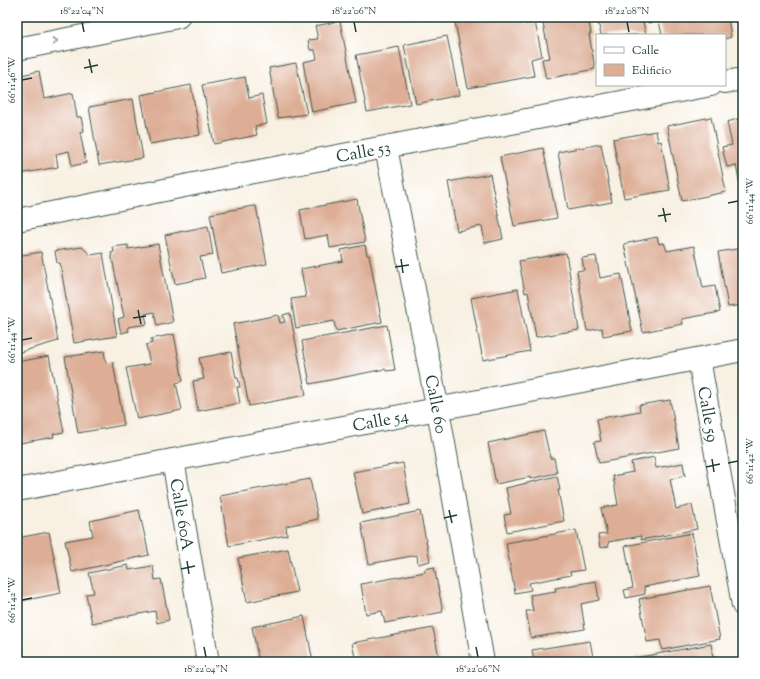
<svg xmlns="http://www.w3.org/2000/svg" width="760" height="679" font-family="'Sorts Mill Goudy',serif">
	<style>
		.building { fill: #ddad95 }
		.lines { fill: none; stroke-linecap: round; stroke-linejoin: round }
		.minor-casing { stroke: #40584e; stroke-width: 24 }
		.minor { stroke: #fff; stroke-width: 22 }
		.oneway { stroke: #8f9e9a }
		.ticks { fill: none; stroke: #1f3d34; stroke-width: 1.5 }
		.labels { text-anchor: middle; stroke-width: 4; stroke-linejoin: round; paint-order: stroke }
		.street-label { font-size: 17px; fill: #1f3d34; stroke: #fff }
		.neatline { fill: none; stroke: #1f3d34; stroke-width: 1.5 }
		.ticks-label { font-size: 10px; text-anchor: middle; fill: #1f3d34 }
	</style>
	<rect width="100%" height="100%" fill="#fff"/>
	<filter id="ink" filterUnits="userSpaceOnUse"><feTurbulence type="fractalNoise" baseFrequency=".025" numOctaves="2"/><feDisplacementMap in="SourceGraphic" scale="8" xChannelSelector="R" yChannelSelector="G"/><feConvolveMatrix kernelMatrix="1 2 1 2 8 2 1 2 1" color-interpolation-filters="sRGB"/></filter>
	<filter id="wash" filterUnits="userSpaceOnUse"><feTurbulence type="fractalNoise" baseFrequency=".012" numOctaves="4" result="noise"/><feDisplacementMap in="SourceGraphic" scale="16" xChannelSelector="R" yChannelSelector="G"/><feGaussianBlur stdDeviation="0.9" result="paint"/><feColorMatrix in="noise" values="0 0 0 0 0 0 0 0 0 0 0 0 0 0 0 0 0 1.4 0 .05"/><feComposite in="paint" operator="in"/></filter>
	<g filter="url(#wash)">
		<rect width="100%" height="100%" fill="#f8f0e2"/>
		<g id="blocks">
			<!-- building -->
			<path class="building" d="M454,17H524L525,24L535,22L542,56L531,59L534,76L468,88Z
				M554,17H588L591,34H589L595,69L546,79L542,59L550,58L542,19Z
				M597,17H642L646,35H601Z
				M647,17H728L731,37L725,39V35H662L659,21L648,23Z
				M736,17H743V31L739,32Z
				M340,21L356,103L312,112L303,62L317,59L315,50H310L308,40L318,39L315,26Z
				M447,36L459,95L416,104L404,45Z
				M399,47L410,104L367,112L356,55Z
				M296,63L307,114L278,118L269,68Z
				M39,71L44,99L73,93L77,117H81L84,131L80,132L86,163L72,166L69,151L56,154L58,167L19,174L17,166V76Z
				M245,77L249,98L262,95L267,124L255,126L257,135L214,144L202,85Z
				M191,85L200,135L150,144L141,95Z
				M133,99L143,158L99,165L89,107Z
				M711,117L726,192L682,201L667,126Z
				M741,118L743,126V190H741L736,165L727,167L722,147L732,145L727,122Z
				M656,131L658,142L661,141L670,190L624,198L613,139Z
				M601,144L612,202L568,210L558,152Z
				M543,148L557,218L514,226L500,157Z
				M490,174L503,239L485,243L482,226L457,231L448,182Z
				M357,199L365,242L330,248L328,235L305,239L300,210Z
				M253,206H256L267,264L221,273L210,214Z
				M208,226L213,255L200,257L205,278L175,284L165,235Z
				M657,237L659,244L664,243L667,251L694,246L703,288L715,286L720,312L682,319L683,324L643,332L624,244Z
				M158,244L173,322L157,326L154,312L145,314L147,324L128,327L129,331L121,333L118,319L124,317L111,253L114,252L113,247L128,245V249Z
				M365,245L367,255H369L382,322L336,331L334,321L296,328L291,299L306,297L301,269L343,261L341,250Z
				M82,247L91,255L103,253L117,336L74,343L60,263H57L55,251Z
				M743,248V297L742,298L743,305L728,307L718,252Z
				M41,252L58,341L17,353V256Z
				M566,253L579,330L536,337L528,292L525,293L519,261Z
				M596,256L600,278L621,274L632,331L603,336L602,328L587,331L577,271L584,270L582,258Z
				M518,289L530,351L483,360L471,298Z
				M290,313L306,395L249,406L233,324L278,315L280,323L285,322L283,315Z
				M387,325L395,370L386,371L385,369L310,384L302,341Z
				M174,334L183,381L176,383L182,410L137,419L126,368L150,364L146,345L152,343L151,339Z
				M104,351L106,363L113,362L124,425L78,433L65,357Z
				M231,352L236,378H238L240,387H237L240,403L198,411L193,381L204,379L199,358Z
				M49,356L64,432L53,434L54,437L20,443L17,426V362Z
				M670,400L679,448L599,463L594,442L601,441L597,419L640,411L639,405Z
				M544,431L550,458H554L557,473L530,479V477L496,484L488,443Z
				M654,457L656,468L683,463L685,476L670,479L676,509L692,505L697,529L641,540V536L608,542L609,546L600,548L598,535L607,534L601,508L618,505L613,476L633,472L631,462Z
				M403,463L410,504L362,514L353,472Z
				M557,476L560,490H558L564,521L507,532L504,515L511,514L506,488Z
				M310,479L318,519L286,526L287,535L229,546L220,496Z
				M139,510L149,555L72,572L65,541L93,536L90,521Z
				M420,511L430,561L418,564L417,555L369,564L361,523Z
				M576,530L584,570L570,572L571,575L529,583L531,590L515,593L506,543Z
				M49,532L61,593L17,602V538Z
				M692,533L700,576L644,587L645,594L626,598L624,590L633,588L625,546Z
				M288,549L297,592L247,602L238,558Z
				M128,565L129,570L153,566L155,580L161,579L169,620L157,623L155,611L92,623L86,594L94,593L89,573Z
				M434,567L443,612L385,623L382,611L366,614L361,584L425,572V569Z
				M596,581L599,600L581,604L585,629L531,638L526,611H533L530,595L556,591L555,588Z
				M710,586L720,639L662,650L660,640L647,642L639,599Z
				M304,616L313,662H259L252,627Z
				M433,628L440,662H356L352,643Z
				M590,641L594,662H534L532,650Z
				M711,644L713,658L720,657V662H636L635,658Z"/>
		</g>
	</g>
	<g filter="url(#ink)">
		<use href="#blocks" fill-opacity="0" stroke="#40584e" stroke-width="1"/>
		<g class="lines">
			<defs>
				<g id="minor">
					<path d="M17,49L178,17"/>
					<path d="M725,82L743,79"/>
					<path id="s1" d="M386,148L438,410L483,662"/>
					<path id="s2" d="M17,220L243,174L711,85"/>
					<path id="s3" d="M699,359L743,605"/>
					<path id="s4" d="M173,460L208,662"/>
					<path id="s5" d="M17,490L743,350"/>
				</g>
			</defs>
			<!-- minor casing -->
			<use href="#minor" class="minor-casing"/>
			<!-- minor -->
			<use href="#minor" class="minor"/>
		</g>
		<!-- one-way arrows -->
		<defs><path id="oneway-chevron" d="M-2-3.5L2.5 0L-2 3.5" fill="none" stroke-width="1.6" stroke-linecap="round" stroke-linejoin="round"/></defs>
		<use class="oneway" href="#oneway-chevron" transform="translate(55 41) rotate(-11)"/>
	</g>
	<!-- ticks -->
	<path class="ticks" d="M82,22L84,32M354,22L356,32M627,22L629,32M89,59L92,73M84,68L98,65M22,80L32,78M728,203L738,201M663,208L666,222M658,216L671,214M401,259L403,273M395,267L409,265M138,310L141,324M133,318L146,316M22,340L32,338M712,459L714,472M728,463L738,461M706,467L720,464M449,510L452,523M444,518L457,515M187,561L189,574M181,569L195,566M22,600L32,598M204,647L206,657M476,647L478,657"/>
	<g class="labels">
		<!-- street labels -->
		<g class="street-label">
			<text dy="6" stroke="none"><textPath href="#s2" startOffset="353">Calle 53</textPath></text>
			<text dy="6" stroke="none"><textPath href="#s1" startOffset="261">Calle 60</textPath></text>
			<text dy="6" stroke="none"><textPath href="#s3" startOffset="56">Calle 59</textPath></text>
			<text dy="6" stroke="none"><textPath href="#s5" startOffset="370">Calle 54</textPath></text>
			<text dy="6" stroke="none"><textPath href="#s4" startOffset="55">Calle 60A</textPath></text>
		</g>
	</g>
	<!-- margin -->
	<rect width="760" height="679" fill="none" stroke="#fff" stroke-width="44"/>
	<!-- legend -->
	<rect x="596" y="34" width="130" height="52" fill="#ffffff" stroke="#a5b1ae"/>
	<rect x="604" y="47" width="20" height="6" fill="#ffffff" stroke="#a5b1ae"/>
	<text x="632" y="54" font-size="12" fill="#1f3d34">Calle</text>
	<rect x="604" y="64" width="20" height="12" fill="#ddad95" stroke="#a5b1ae"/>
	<text x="632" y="74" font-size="12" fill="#1f3d34">Edificio</text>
	<rect x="22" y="22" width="716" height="635" class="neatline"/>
	<g class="ticks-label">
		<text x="82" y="14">18°22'04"N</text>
		<text x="354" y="14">18°22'06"N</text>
		<text x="627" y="14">18°22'08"N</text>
		<text transform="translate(11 80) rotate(-90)" y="4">66°11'46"W</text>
		<text transform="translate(749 201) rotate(-90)" y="4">66°11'44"W</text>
		<text transform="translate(11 340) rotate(-90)" y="4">66°11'44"W</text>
		<text transform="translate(749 461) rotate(-90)" y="4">66°11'42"W</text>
		<text transform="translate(11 600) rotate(-90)" y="4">66°11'42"W</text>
		<text x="206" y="672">18°22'04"N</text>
		<text x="478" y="672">18°22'06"N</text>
	</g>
</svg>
